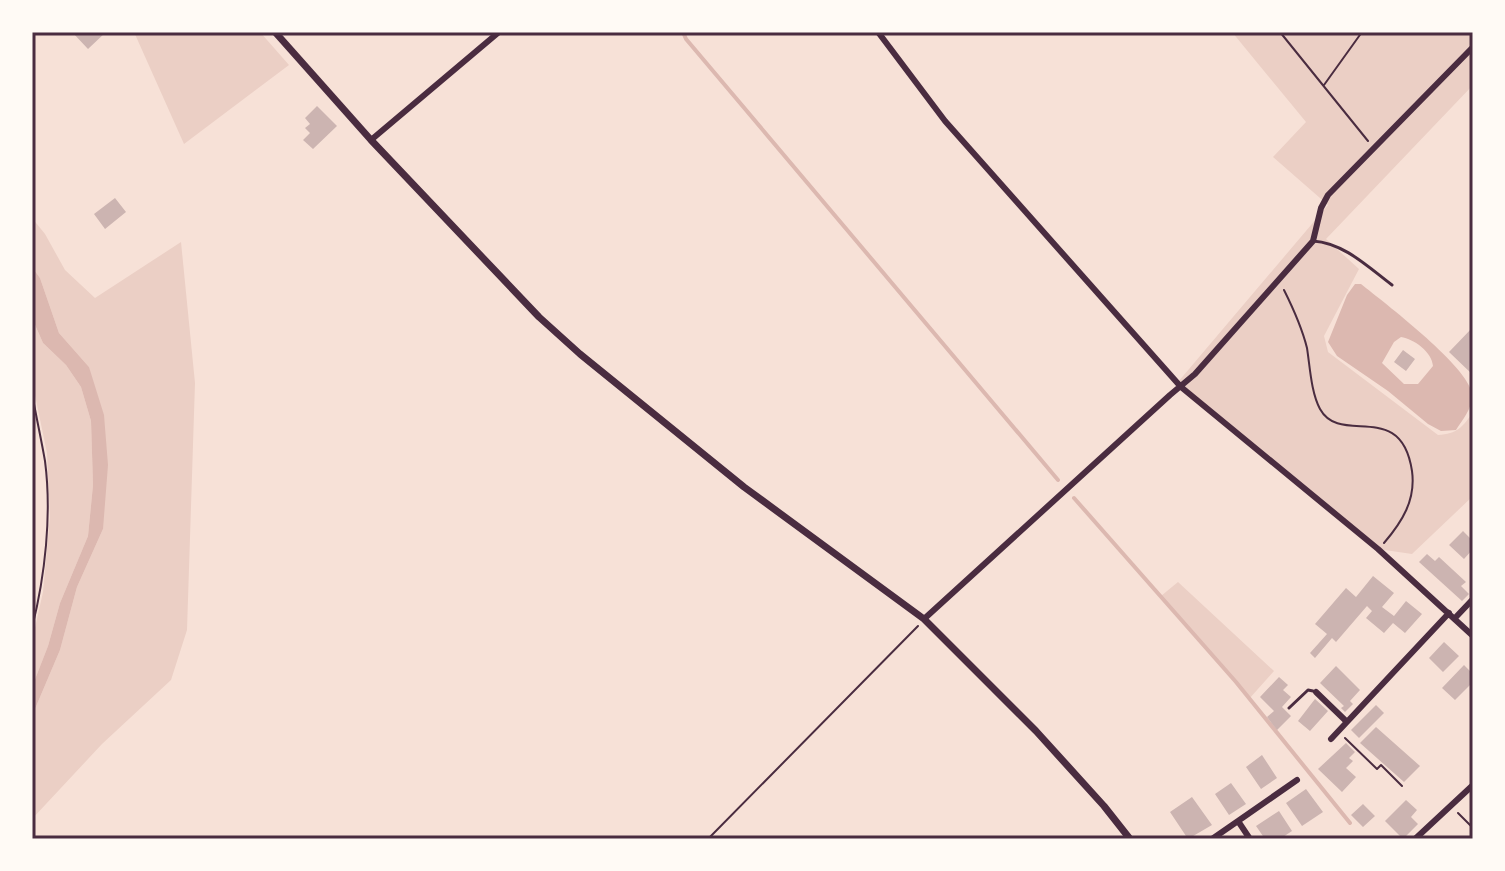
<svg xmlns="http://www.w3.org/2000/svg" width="1505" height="871" font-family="'Asap Condensed',sans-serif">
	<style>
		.green { fill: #ebcfc5 }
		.water { fill: #dcb8b0; fill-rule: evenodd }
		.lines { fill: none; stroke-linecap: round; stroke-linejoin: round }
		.stream { stroke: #dcb8b0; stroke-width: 4 }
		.building { fill: #ccb4b1 }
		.path { stroke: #4a2c40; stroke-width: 2 }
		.service { stroke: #4a2c40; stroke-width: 3 }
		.minor { stroke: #4a2c40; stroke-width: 6 }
		.tertiary { stroke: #4a2c40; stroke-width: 7 }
		.neatline { fill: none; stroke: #4a2c40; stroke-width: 3 }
	</style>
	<rect width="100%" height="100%" fill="#f7e1d7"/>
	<!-- green -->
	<path class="green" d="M134,32H260L289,65L184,144Z
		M1232,32H1473V85L1326,239L1359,269L1324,336L1328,352L1438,435C1457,434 1463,427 1473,412V496L1412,554L1378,549L1178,382L1328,205L1273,157L1306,122Z
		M32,218L45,234L65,270L95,298L181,242L195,383L187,630L171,680L102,744L32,819V716L60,650L77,587L103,529L89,367L59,333L40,278L32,267Z
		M32,318L43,343L66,365L81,387L91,421L93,485L88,536L60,603L48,646L32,687V641L43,592L50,517L47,453L32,381Z
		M1178,582L1274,671L1249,699L1161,596Z"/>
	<!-- water -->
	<path class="water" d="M32,267L40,278L59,333L89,367L104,415L108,465L103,529L77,587L60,650L32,716V687L48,646L60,603L88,536L93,485L91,421L81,387L66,365L43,343L32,318Z
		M1355,284H1361C1386,304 1462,362 1471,390C1476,404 1463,419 1456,430L1441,431L1428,424L1388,391L1337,356L1328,342L1347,295ZM1401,337C1414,339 1432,352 1433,366L1418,384H1404L1382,363L1394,342Z"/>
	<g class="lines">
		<!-- stream -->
		<path class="stream" d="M683,32L686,39L1058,480
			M1074,498L1236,682L1350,823"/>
	</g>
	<!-- building -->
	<path class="building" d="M72,32H106L88,49Z
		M317,106L337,126L313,149L303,140L310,133L305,128L310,124L305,118Z
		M115,198L126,212L105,229L94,214Z
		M1473,327V375L1449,352Z
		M1403,350L1415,359L1406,371L1394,362Z
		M1463,531L1473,541V549L1464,559L1449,545Z
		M1427,554L1435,561L1439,557L1466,582L1461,586L1469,594L1462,601L1419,562Z
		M1373,576L1394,593L1382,607L1394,616L1406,601L1422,614L1405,633L1393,623L1384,633L1366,618L1372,611L1367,606L1336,642L1332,638L1315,658L1310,653L1327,634L1315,624L1346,588L1356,597Z
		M1444,642L1459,656L1443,672L1429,658Z
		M1464,665L1473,674V682L1455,700L1442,688Z
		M1336,666L1360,690L1350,701L1353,704L1345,712L1341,708L1344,706L1320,683Z
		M1279,677L1288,685L1283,690L1291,697L1282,707L1291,716L1277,730L1267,717L1274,711L1260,697Z
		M1315,699L1328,711L1310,731L1298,721Z
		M1376,705L1384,713L1359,738L1351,730Z
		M1376,727L1420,766L1404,782L1360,743Z
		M1346,743L1355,752L1349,758L1353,761L1346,768L1356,777L1342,792L1318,769Z
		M1262,755L1277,778L1261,789L1246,767Z
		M1231,783L1246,804L1229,815L1215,794Z
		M1306,789L1323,812L1302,826L1286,803Z
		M1192,797L1212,825L1188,839L1170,812Z
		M1406,800L1417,810L1411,817L1418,824L1403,839L1385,821Z
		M1363,804L1375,816L1363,827L1351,815Z
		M1279,811L1292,831L1280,839H1265L1256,826Z"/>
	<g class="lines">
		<!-- path -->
		<path class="path" d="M1280,32L1368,141
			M1324,85L1362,32
			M1284,290C1293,308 1302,328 1307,348C1310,367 1311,392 1320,409C1341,447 1401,398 1412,471C1416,500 1402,522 1384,543
			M32,393C36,416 41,438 45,461C52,515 45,576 32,628
			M1345,738L1377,769L1381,765L1402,786
			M1458,813L1473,828
			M708,839L918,626"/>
		<!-- service -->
		<path class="service" d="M1313,241C1344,243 1368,267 1392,285
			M1289,708L1308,690L1313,691"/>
		<!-- minor -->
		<path class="minor" d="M878,32L945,121L1181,387L1378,549L1473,636
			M371,140L499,32
			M1455,618L1473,599
			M924,619L1170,395L1195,374L1313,241L1321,208L1328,195L1473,47
			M1316,692L1347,722
			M1331,739L1449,613
			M1238,821L1297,780
			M1212,839L1238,821L1250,839
			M1415,839L1473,785"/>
		<!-- tertiary -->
		<path class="tertiary" d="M275,32L371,140L539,317L580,354L744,487L924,619L1036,731L1104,806L1130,839"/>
	</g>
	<!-- border -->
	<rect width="1505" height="871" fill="none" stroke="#fffaf5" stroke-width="68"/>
	<rect x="34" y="34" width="1437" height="803" class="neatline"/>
</svg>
